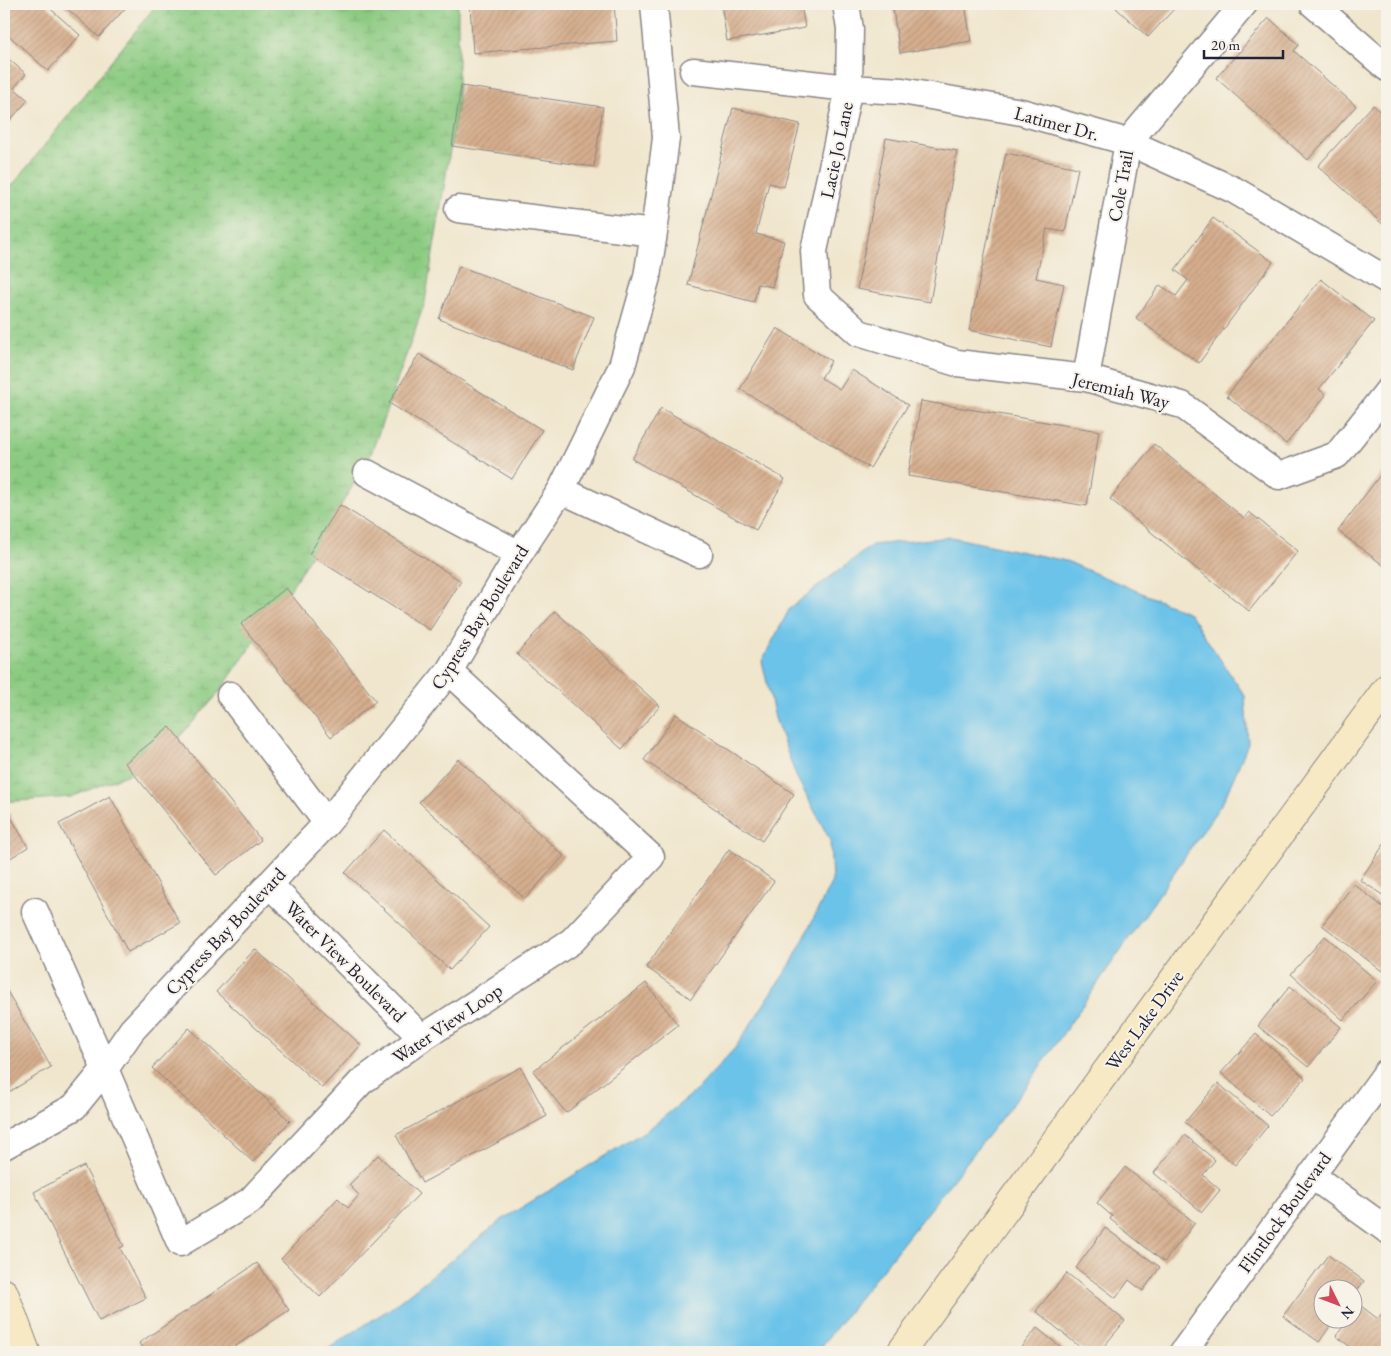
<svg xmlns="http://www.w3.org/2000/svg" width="1391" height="1356" font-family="'EB Garamond',serif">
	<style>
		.wetland { fill: url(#wetland-marsh); stroke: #56765e }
		.water { fill: #6cc3e9; stroke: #477292 }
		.building { fill: url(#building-hatch) }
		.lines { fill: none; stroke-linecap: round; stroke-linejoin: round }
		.street-casing { stroke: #898484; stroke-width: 29 }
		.secondary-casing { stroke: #898484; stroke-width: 30 }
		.street { stroke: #fff; stroke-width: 26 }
		.secondary { stroke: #f7e9c3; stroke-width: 28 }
		.labels { text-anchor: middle; stroke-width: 4; stroke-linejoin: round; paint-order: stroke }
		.street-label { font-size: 19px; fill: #22223b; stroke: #f7f3e8 }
	</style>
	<defs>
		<pattern id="wetland-marsh" width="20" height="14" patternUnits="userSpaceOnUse" patternTransform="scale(1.25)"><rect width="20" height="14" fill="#8bca81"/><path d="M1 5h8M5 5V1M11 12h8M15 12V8" fill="none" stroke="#78ad70"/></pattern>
		<pattern id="building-hatch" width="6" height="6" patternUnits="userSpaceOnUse" patternTransform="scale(1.25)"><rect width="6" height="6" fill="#d5ae8d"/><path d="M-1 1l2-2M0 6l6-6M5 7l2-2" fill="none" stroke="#b7957b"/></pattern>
	</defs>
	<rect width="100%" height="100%" fill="#f7f3e8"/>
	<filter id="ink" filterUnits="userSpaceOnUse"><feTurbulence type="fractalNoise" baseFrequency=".02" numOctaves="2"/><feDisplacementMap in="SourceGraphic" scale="10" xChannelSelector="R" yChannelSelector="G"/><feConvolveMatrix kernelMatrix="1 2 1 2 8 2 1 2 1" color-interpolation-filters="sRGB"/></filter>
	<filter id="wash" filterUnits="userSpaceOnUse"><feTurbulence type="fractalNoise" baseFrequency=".0096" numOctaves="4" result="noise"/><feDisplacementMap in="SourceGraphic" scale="20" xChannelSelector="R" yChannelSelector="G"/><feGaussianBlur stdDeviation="1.12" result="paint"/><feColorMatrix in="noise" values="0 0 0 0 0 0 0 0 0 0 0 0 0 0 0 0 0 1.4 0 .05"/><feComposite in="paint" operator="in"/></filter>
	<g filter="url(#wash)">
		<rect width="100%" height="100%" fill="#f0e6cd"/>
		<!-- wetland -->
		<path class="wetland" d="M157,4H458V102L425,302L370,457L288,593L218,694L156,763L71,797L4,802V196Z"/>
		<!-- water -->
		<path class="water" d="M951,537L1066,561L1189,613L1245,696L1248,744L1224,800L1029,1083L817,1352H323L391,1308L503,1219L650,1128L696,1091L735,1048L792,962L832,881L830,840L796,776L775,718L762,661L790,608L872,545Z"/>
		<g id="blocks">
			<!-- building -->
			<path class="building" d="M4,4H45L80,35L48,71L4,31Z
				M62,4H129L99,37Z
				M470,4H614L617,41L473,53Z
				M721,4H801L805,28L727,41Z
				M892,4H965L971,41L900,53Z
				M1120,4H1168L1174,9L1148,37L1116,8Z
				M1269,18L1299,45L1294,51L1356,106L1308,160L1216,78Z
				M4,55L26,74L14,88L28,100L8,123L4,120Z
				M461,86L603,107L594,167L452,146Z
				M1373,105L1387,118V228L1318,166Z
				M733,108L800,124L784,187L769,183L756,234L784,241L772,287L758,284L754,302L688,285Z
				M886,138L957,151L930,302L857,289Z
				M1006,153L1078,168L1065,232L1047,229L1036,278L1064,284L1051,347L969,330Z
				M1213,218L1273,262L1199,363L1136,318L1160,285L1176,296L1188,280L1175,270Z
				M459,266L594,317L573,370L439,319Z
				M1321,279L1374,321L1319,389L1326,395L1286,444L1227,396Z
				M777,328L831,361L821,378L840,389L852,370L908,405L870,468L740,389Z
				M419,354L542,430L512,479L389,403Z
				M921,401L1099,431L1087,506L908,476Z
				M661,408L785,479L756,530L632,459Z
				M1154,444L1244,518L1249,512L1298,551L1249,611L1110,499Z
				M1387,466V568L1338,531Z
				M340,505L461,581L430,630L309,554Z
				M286,588L376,701L331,737L241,624Z
				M555,611L660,706L622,749L517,654Z
				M676,714L794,794L762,841L644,760Z
				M170,727L261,840L216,875L125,763Z
				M458,759L564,856L525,899L419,802Z
				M110,796L180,923L128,952L59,824Z
				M4,805L28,847L4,862Z
				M384,830L489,927L450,970L345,873Z
				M1387,840V898L1360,880Z
				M729,849L774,881L691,999L646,967Z
				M1354,884L1387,910V964L1382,971L1322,925Z
				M1325,936L1377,981L1343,1020L1291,974Z
				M255,949L361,1045L322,1088L216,992Z
				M646,983L678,1025L566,1113L533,1071Z
				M4,986L51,1067L4,1095Z
				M1290,986L1341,1027L1308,1067L1258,1026Z
				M189,1028L290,1121L253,1162L152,1068Z
				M1256,1034L1305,1078L1270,1116L1221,1073Z
				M521,1067L547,1116L422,1183L396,1135Z
				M1218,1083L1268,1126L1235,1165L1185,1122Z
				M1185,1135L1215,1160L1203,1175L1220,1190L1202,1212L1154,1173Z
				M378,1155L419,1194L320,1297L281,1259L338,1198L348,1208L359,1195L349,1185Z
				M84,1166L124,1246L120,1248L146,1298L99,1321L34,1192Z
				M1125,1167L1195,1223L1164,1262L1110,1219L1112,1216L1097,1203Z
				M1105,1228L1160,1267L1143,1291L1129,1280L1116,1298L1076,1268Z
				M1328,1255L1364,1281L1354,1295V1288H1324V1318H1336L1319,1342L1283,1316Z
				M257,1263L289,1310L227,1352H145L139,1343Z
				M1067,1273L1125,1321L1099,1352H1086L1036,1311Z
				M1361,1306L1378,1319L1387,1306L1386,1352H1357L1336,1336L1350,1318H1354V1314Z
				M1037,1328L1067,1352H1017Z"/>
		</g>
	</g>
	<g filter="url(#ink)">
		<use href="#blocks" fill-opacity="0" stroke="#898484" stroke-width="1"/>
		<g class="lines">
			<defs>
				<path id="street" d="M846,4L850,29L849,88L814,251L817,295L859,333L957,363L1086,378L1182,405L1279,476L1337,455L1387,392
					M1313,4L1387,68
					M693,71L849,88L902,91L1021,112L1128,142L1234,190L1387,280
					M458,209L654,233
					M1086,378L1128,142L1244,4
					M367,473L519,554
					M561,490L699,554
					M230,695L327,823
					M269,884L422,1038
					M35,911L105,1069L180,1243L250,1201L361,1082L422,1038L572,941L651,857L449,671
					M4,1146L74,1107L105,1069L132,1030L327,823L449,671L519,554L561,490L622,366L647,277L654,233L666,138L654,4
					M1311,1175L1387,1230
					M1183,1352L1387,1072"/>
				<path id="secondary" d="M4,1293L26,1352
					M901,1352L1387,688"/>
			</defs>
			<!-- street casing -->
			<use href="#street" class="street-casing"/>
			<!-- secondary casing -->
			<use href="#secondary" class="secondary-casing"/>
			<!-- street -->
			<use href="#street" class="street"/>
			<!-- secondary -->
			<use href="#secondary" class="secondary"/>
		</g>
	</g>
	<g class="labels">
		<!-- street labels -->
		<g class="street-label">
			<text transform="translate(1057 123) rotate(15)" y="7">Latimer Dr.</text>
			<text transform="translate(836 150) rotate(-78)" y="7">Lacie Jo Lane</text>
			<text transform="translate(1120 186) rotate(-80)" y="7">Cole Trail</text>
			<text transform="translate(1121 390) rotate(14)" y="7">Jeremiah Way</text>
			<text transform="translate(479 617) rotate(-58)" y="7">Cypress Bay Boulevard</text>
			<text transform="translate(225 931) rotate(-47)" y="7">Cypress Bay Boulevard</text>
			<text transform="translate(346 961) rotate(45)" y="7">Water View Boulevard</text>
			<text transform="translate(1144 1020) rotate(-54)" y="7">West Lake Drive</text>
			<text transform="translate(447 1023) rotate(-34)" y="7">Water View Loop</text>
			<text transform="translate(1284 1212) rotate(-54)" y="7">Flintlock Boulevard</text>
		</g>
	</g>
	<!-- margin -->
	<rect width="1391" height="1356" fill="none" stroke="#f7f3e8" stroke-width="20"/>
	<!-- north arrow -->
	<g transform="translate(1338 1304) rotate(132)"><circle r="24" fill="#f7f3e8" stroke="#a29fa3"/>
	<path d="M0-4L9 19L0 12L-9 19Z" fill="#d1495b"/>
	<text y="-8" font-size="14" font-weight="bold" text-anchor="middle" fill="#22223b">N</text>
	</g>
	<!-- scale -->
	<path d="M1204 50v8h79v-8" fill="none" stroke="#22223b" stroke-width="2.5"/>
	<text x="1211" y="50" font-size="15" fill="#22223b" stroke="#f7f3e8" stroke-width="4" paint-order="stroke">20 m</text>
</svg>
